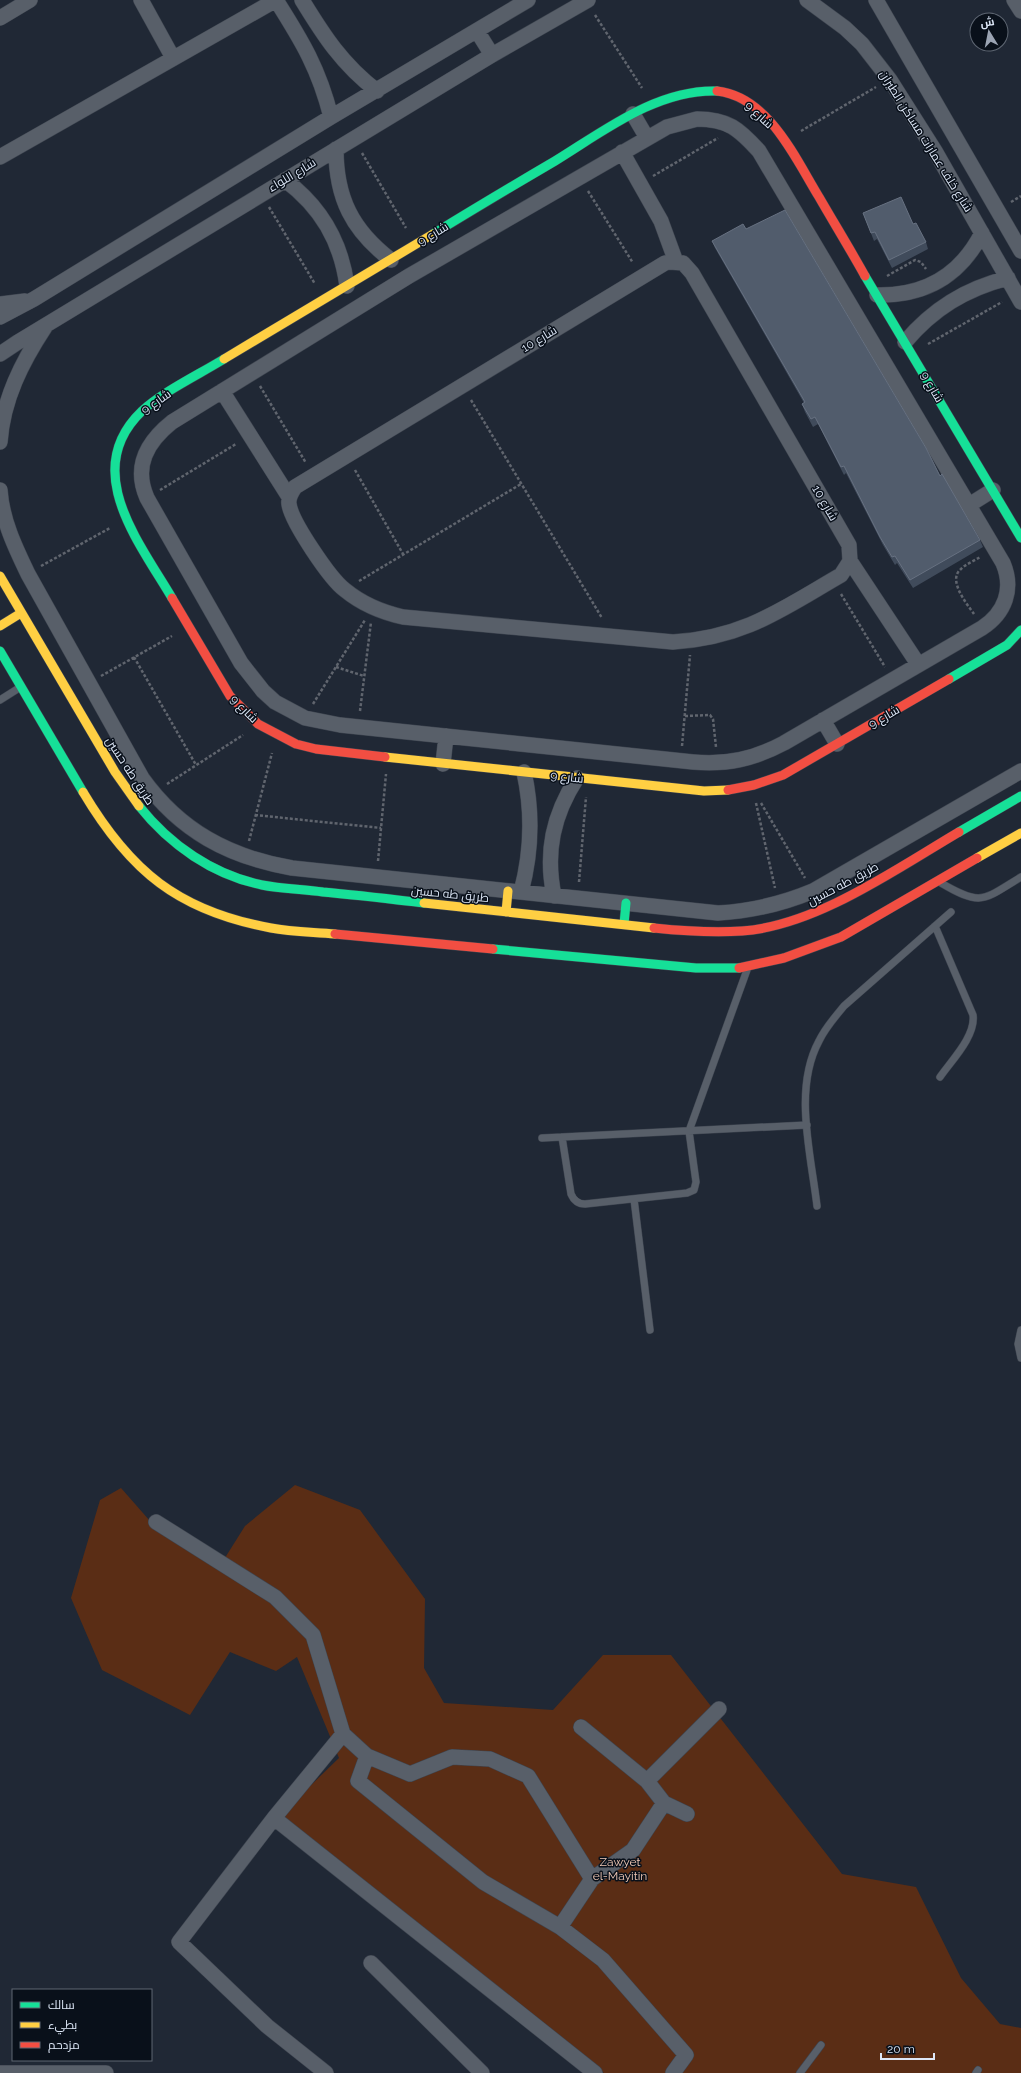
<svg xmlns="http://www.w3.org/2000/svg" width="1021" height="2073" font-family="Raleway,Cairo,sans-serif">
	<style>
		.green { fill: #5a2d15 }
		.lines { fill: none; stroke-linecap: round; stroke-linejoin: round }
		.lane-casing { stroke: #3e4550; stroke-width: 8 }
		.street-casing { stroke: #3e4550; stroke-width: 16 }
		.fast-casing { stroke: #3e4550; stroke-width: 10 }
		.slow-casing { stroke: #3e4550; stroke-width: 10 }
		.jam-casing { stroke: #3e4550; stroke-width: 10 }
		.path { stroke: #60656e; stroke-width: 2.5; stroke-dasharray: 3 2; stroke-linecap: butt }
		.lane { stroke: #585f69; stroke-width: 7 }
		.street { stroke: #585f69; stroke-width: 15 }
		.fast { stroke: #16e098; stroke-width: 9 }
		.slow { stroke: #ffcf43; stroke-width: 9 }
		.jam { stroke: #f24e42; stroke-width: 9 }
		.wall { fill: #404b5b }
		.building { fill: #515c6c; stroke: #677181 }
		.labels { text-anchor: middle; stroke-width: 3; stroke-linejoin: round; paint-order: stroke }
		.street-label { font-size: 12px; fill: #dde7f7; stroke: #09101a }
		.park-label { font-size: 12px; fill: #f2cab7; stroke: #09101a }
	</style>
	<rect width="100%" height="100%" fill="#202835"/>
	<!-- green -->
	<path class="green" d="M295,1485L360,1510L425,1599L424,1668L444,1703L553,1710L603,1655H671L842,1874L916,1887L961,1978L1000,2024L1021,2028V2073H604L277,1818L339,1758L297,1657L276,1671L230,1652L190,1715L102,1670L71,1598L100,1500L121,1488L150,1521L223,1561L245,1526Z"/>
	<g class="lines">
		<defs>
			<path id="lane" d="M0,700L19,688
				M941,883C982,907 983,900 1021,877
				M935,926L973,1015C976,1036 951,1061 940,1077
				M562,1137L571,1194C574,1201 578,1204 585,1204L687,1193L694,1190L696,1182L689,1131L747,970
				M542,1138L807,1125
				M634,1199L650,1330
				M817,1206C811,1154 793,1089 819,1041C825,1028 835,1017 844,1006L951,912
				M1021,1330L1018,1344L1021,1358
				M800,2073L821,2045
				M976,2073L978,2070"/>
			<path id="street" d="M141,0L173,58
				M276,0C302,41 319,69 331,117
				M302,0C324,36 342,64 377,91
				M807,0L845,28L862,44L890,80L935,151L1021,302
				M876,0L1021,251
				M1014,0L1021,11
				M0,18L30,0
				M477,31L492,55
				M633,114L647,138
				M697,119C728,119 739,129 759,151L1003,563C1014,589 1005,613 982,628L784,743C754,759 727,765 693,762L340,725L305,718L275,702L263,691L241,663L147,498C133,466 147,442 172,422L409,276L667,127Z
				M336,149C336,198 352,230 391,260
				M622,152L661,221L676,262
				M0,157L276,0
				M285,180C321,207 341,241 347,286
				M670,262L683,263L692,273L849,545L850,561L841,575C782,609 744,638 673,642L403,617C381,612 362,604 345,590C330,579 291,521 289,504C288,498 291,493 295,487L665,263Z
				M877,295C925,296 960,276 982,233
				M0,304L25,301
				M0,317L34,299L331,117L528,0
				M905,342C933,309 965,289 1008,278
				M0,354L18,342L492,55L588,0
				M222,391L289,497
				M0,442C3,399 22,362 45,327
				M0,490C2,520 15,547 28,574L142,778C180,831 229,857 292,868L718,913C752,911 782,904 813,891L1021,771
				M969,505L993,490
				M850,561L918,664
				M823,720L837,744
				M443,764L446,736
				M521,892C532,851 533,813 524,772
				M554,896C545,852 553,815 577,778
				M156,1522L275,1597L313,1635L343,1734L367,1756L410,1774L452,1757L490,1759L528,1776L592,1879
				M581,1727L647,1781L664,1803L687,1814
				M367,1756L358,1781L483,1882L560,1927L603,1960L686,2055L673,2073
				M647,1781L719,1709
				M274,1818L595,2073
				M560,1927L592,1879L633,1850L664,1803
				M371,1963L482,2073
				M0,2073H106
				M326,2073L267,2026L179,1942L274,1818L343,1734"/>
			<path id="fast" d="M433,234C474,209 514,185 555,161C604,131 657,89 717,91
				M865,276L1021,538
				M172,598C139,542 80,470 142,411C164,391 198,375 224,359
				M0,651L83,792
				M949,679L1007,645L1021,630
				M139,806C170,845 213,875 262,885C282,889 303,889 323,892C357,895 390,899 424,903
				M959,832L1021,796
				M624,924L626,903
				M493,949L696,968H739"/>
			<path id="slow" d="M224,359L433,234
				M0,576L115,772L139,806
				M0,626L21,613
				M385,757L704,791L728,790
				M83,792C130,871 178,911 271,928C292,932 314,932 335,934
				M977,858L1021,833
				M424,903L654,928
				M506,912L508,891"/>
			<path id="jam" d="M717,91C769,97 795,158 819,197C834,223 850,249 865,276
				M172,598L230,696L258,724L296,744L316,749L385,757
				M728,790L754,785L783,775L949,679
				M654,928C683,931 713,933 742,931C816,926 896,869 959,832
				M335,934L493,949
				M739,968L784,958L841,937L977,858"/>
		</defs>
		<!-- lane casing -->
		<use href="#lane" class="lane-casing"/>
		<!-- street casing -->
		<use href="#street" class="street-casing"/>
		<!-- fast casing -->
		<use href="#fast" class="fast-casing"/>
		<!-- slow casing -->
		<use href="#slow" class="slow-casing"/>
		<!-- jam casing -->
		<use href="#jam" class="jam-casing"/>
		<!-- path -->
		<path class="path" d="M595,15L642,88
			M801,131L876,87
			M362,153L406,228
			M653,176L718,138
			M588,191L633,263
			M1011,202L1021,196
			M269,207L315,284
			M887,276L915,260L921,262L926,269
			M928,344L1002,302
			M260,386L306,463
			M471,400L602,618
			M355,470L403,554
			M160,490L236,444
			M41,566L110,528
			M359,581L521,484
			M841,594L885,667
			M974,614C967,604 947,580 961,569C966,564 974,561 980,557
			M134,657L196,765
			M336,667L364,676
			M101,676L172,636
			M313,704L365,620
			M360,711L371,622
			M685,716L710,715L713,719L716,747
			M682,746L690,655
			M167,784L243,735
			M756,803L775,888
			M761,803L805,878
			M255,815L381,828
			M249,841L272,753
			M378,861L386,774
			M579,882L586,797"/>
		<!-- lane -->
		<use href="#lane" class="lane"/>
		<!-- street -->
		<use href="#street" class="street"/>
		<!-- fast -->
		<use href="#fast" class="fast"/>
		<!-- slow -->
		<use href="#slow" class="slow"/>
		<!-- jam -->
		<use href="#jam" class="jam"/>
	</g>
	<!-- wall -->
	<path class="wall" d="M863,213L913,224L926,242L928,249L892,268L877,239L874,241Z
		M746,229L940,476L980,540L983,547L913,588L897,563L895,565L883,545L846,473L844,475L818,424L813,427L805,412L802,404L804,403L715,248L712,241Z"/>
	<!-- building -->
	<path class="building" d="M901,197L913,224L916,223L926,242L889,260L875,232L871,233L863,213Z
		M785,210L926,448L940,476L942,474L980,540L910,580L895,556L892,557L880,537L844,466L841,467L815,417L811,419L802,404L805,402L712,241L743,224L746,229Z"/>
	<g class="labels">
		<!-- street labels -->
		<g class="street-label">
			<text transform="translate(759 115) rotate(42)" y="4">شارع 9</text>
			<text transform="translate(926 141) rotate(58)" y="4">شارع خلف عمارات مساكن الطيران</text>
			<text transform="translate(292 175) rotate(-31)" y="4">شارع اللواء</text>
			<text transform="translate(433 234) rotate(-31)" y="4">شارع 9</text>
			<text transform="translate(539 339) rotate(-31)" y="4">شارع 10</text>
			<text transform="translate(932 387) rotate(60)" y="4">شارع 9</text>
			<text transform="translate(156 402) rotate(-35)" y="4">شارع 9</text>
			<text transform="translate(825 503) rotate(60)" y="4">شارع 10</text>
			<text transform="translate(244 709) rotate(45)" y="4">شارع 9</text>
			<text transform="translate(884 717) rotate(-30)" y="4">شارع 9</text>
			<text transform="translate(130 771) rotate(57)" y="4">طريق طه حسين</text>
			<text transform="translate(567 777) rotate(6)" y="4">شارع 9</text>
			<text transform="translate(843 884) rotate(-28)" y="4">طريق طه حسين</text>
			<text transform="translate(450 894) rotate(6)" y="4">طريق طه حسين</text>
		</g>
		<!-- park labels -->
		<g class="park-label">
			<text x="620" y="1866">Zawyet<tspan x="620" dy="14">el-Mayitin</tspan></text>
		</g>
	</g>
	<!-- legend -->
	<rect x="12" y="1989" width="140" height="72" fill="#09101a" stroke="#5e6672"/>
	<rect x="20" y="2002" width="20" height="6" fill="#16e098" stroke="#5e6672"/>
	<text x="48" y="2009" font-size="12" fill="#dde7f7">سالك</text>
	<rect x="20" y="2022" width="20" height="6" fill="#ffcf43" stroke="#5e6672"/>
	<text x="48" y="2029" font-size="12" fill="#dde7f7">بطيء</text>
	<rect x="20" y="2042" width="20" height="6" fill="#f24e42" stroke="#5e6672"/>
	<text x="48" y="2049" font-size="12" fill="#dde7f7">مزدحم</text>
	<!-- north arrow -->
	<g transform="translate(989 32) rotate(350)"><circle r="19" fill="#09101a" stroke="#5e6672"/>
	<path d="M0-3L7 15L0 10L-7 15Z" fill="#9ba4b3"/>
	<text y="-6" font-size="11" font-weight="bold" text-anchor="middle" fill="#dde7f7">ش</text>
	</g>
	<!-- scale -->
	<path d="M881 2053v6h53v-6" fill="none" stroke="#dde7f7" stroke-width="2"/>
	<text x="887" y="2053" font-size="12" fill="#dde7f7" stroke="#09101a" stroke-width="3" paint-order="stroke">20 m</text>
</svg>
